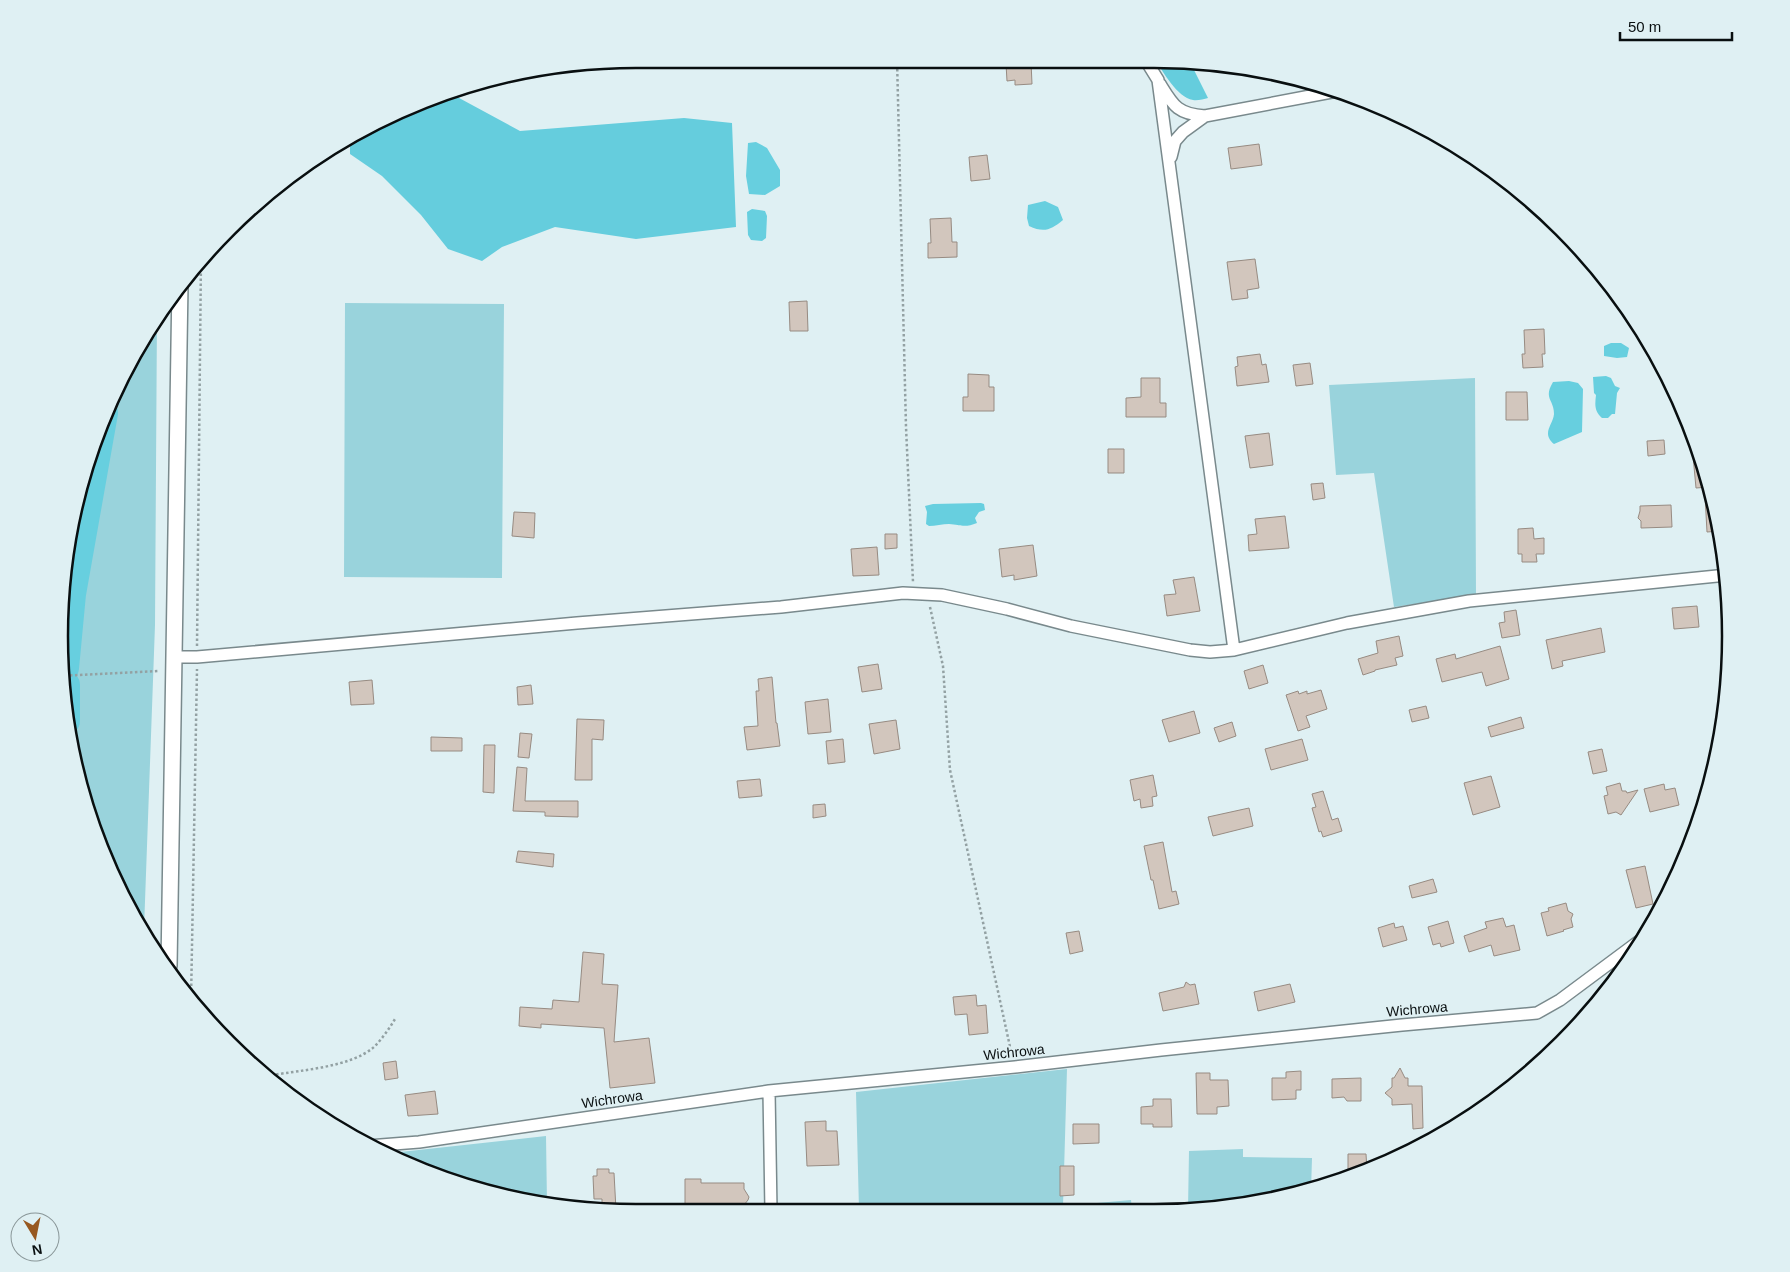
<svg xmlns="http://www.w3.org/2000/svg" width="1790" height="1272" font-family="Helvetica,sans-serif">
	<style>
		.green { fill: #99d3dc }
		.forest { fill: #65cddd }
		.water { fill: #67cfdf }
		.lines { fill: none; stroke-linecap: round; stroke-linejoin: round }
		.river { stroke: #67cfdf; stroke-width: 28 }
		.building { fill: #d2c6bd; stroke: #978b82 }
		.minor-casing { stroke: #79898c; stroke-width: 14 }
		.tertiary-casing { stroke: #79898c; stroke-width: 18 }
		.path { stroke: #93a1a3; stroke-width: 2.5; stroke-dasharray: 2.5 2.5; stroke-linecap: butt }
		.minor { stroke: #fff; stroke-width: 11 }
		.tertiary { stroke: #fff; stroke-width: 15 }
		.labels { text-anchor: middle; stroke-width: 4; stroke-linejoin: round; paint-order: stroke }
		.street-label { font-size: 14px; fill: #090f10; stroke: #dff0f3 }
		.rim { fill: none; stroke: #090f10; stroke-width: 2.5 }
	</style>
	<rect width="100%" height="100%" fill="#dff0f3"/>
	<!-- green -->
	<path class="green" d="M345,303L504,304L502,578L344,577Z
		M157,314L155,625L144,929L118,891L70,748L60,673L64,561L103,415Z
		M1475,378L1476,595L1394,607L1374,473L1336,475L1329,385Z
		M1067,1069L1063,1206L1131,1200L1132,1209L859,1210L856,1092Z
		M546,1136L547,1204L487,1194L382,1154Z
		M1243,1149V1157L1312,1158L1311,1191L1230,1208L1188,1209L1189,1151Z"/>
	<!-- forest -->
	<path class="forest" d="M1155,59L1190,62L1208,98C1204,99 1197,101 1193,100C1177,97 1163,72 1155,59Z
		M448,92L520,131L684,118L732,123L736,227L636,239L555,227L502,247L482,261L448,249L421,215L382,176L350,154V137L415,103Z"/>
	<!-- water -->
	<path class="water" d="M756,142L767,148L780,170V186L765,195L749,194L746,176L748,143Z
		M1045,201L1058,207L1063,220C1051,230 1044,233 1029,226L1027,218L1028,205Z
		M752,209L765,211L767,216L766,238L762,241L751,240L748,235L747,212Z
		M1611,343H1621L1629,348L1627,357L1617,358L1604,356V346Z
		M1606,376L1611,378L1615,386L1620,388L1617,393L1615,414H1612L1608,418H1602C1594,411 1595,404 1596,395L1594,393L1593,377Z
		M1569,381L1578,383L1583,389L1582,432L1554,444C1541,433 1553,425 1554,414C1554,399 1543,399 1553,382Z
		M981,503L984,504L985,510L979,512L975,518L977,523C965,528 961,525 949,524C943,524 935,526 929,526L926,524L927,512L925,506L933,504Z"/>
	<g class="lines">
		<!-- river -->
		<path class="river" d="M65,668L72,594L104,413
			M66,721V685"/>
	</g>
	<!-- building -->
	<path class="building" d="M1031,62L1032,84L1015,85V80L1007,81L1006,64Z
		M1259,144L1262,165L1231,169L1228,148Z
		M987,155L990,179L971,181L969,157Z
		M951,218L952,242H957V257L928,258V243H931L930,219Z
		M1255,259L1259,288L1247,290L1248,298L1232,300L1227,262Z
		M807,301L808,331H790L789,302Z
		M1544,329L1545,354H1542L1543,367L1523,368L1522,354H1525L1524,330Z
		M1260,354L1262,365L1266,364L1269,382L1237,386L1235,367L1238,366L1237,357Z
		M1310,363L1313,384L1296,386L1293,365Z
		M968,374L989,375V387H994V411H963V397H968Z
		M1141,378H1160V403H1166V417H1126V398L1141,397Z
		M1506,392H1527L1528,420H1506Z
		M1269,433L1273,465L1250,468L1245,436Z
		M1664,440L1665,454L1648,456L1647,441Z
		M1698,444L1701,450L1709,487L1696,488L1692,445Z
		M1108,449H1124V473H1108Z
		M1323,483L1325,498L1313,500L1311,484Z
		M1711,495L1717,522L1720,531L1707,532L1705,496Z
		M1671,505L1672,527L1641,528V521L1638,518L1640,511V506Z
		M514,512L535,513L534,538L512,536Z
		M1285,516L1289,548L1249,551L1248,535L1257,534L1255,519Z
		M1533,528L1534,539L1544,538V554H1536L1537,562H1522V554H1518V529Z
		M885,534H897V548L885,549Z
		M1033,545L1037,576L1014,580V575L1002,577L999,549Z
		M877,547L879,575L853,576L851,549Z
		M1194,577L1200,611L1167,616L1164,595L1176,594L1173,580Z
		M1697,606L1699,627L1674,629L1672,608Z
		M1516,610L1520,635L1502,638L1499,623L1505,622L1504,612Z
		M1601,628L1605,652L1562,661L1563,666L1552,669L1546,640Z
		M1399,636L1403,656L1395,658L1397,665L1375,670V671L1363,675L1358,659L1378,653L1376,641Z
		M1500,646L1509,679L1486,686L1482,672L1442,682L1436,659L1455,654L1456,659Z
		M878,664L882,689L862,692L858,667Z
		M1263,665L1268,683L1249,689L1244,671Z
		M772,677L776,723H777L780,746L747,750L744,727L758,726L756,691H759L758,679Z
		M372,680L374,704L351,705L349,682Z
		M531,685L533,704L518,705L517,687Z
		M1321,690L1327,709L1306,716L1310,727L1298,731L1286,695L1298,691L1299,694L1307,691V694Z
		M828,699L831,732L808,734L805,702Z
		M1426,706L1429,718L1412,722L1409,710Z
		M1194,711L1200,733L1169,742L1162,720Z
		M1521,717L1524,728L1491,737L1488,727Z
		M577,719L604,720L603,740L592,739V780H575Z
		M896,720L900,749L874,754L869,724Z
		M1232,722L1236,736L1219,742L1214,728Z
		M520,733L532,734L529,758L518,757Z
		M431,737L462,738V751H431Z
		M843,739L845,762L828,764L826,741Z
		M1302,739L1308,760L1271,770L1265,749Z
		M484,745H495L494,793L483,792Z
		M1602,749L1607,771L1593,774L1588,752Z
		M517,767L527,768L525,801H578V817L545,816V812L513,811Z
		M1153,775L1157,796L1152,797L1153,806L1141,808L1140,799L1134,801L1130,780Z
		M1491,776L1500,807L1473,815L1464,783Z
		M760,779L762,796L739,798L737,781Z
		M1620,783L1622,791H1626L1627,793L1638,790L1621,815L1616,812L1608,814L1604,796L1608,795L1606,787Z
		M1664,784L1665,790L1675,788L1679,805L1650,812L1644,789Z
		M1323,791L1332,820L1338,818L1342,831L1323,837L1321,831L1319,832L1312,808L1316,807L1312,794Z
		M825,804L826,816L813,818V805Z
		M1249,808L1253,826L1213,836L1208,817Z
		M1163,842L1172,892L1176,891L1179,904L1159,909L1153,880H1151L1144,846Z
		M518,851L554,854L553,867L516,862Z
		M1645,866L1653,904L1636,908L1626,870Z
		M1433,879L1437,892L1412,898L1409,886Z
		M1566,903L1568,911L1573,914L1571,919L1573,927L1563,930L1564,931L1547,936L1541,913L1549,911L1548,908Z
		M1503,918L1506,927L1514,925L1520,950L1494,956L1491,945L1469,952L1464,936L1487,928L1485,922Z
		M1448,921L1454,943L1441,947L1440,943L1433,945L1428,927Z
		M1394,923L1395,928L1403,926L1407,940L1383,947L1378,928Z
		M1079,931L1083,951L1070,954L1066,933Z
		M583,952L604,954L602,984L618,985L614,1042L649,1038L655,1083L610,1088L604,1028L541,1024V1028L519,1026L520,1007L552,1009L553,1000L579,1002Z
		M1186,982L1190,985L1195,984L1199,1004L1163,1011L1159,993L1184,987Z
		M1290,984L1295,1002L1258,1011L1254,992Z
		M976,995L977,1006L986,1005L988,1033L969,1035L967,1014L955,1015L953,997Z
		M396,1061L398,1078L385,1080L383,1063Z
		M1400,1068L1405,1078H1408V1086H1422L1423,1128L1413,1129L1412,1104L1392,1105V1099L1385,1093L1392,1087V1078H1394Z
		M1301,1071V1090H1296V1099L1272,1100V1078H1286V1072Z
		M1196,1073H1210V1080H1228L1229,1106L1217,1107V1114H1197Z
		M1361,1078V1101H1347L1344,1097L1332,1098V1079Z
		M435,1091L438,1114L408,1116L405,1095Z
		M1153,1099H1171L1172,1127H1153V1124H1141V1107L1153,1106Z
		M826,1121V1131H837L839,1165L807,1166L805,1122Z
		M1073,1124H1099V1143L1073,1144Z
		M1348,1154H1366L1367,1170L1348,1177Z
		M1060,1166H1074V1195L1060,1196Z
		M597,1169H609V1173H614L616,1210L602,1211V1199H594L593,1176H597Z
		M685,1179H701V1183H744V1189L749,1197L748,1200L744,1205V1211L685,1212Z"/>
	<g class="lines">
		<defs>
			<path id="minor" d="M1145,59L1158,80L1234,650L1347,623L1469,601L1727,575
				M1160,84C1173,105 1177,114 1205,116L1337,91
				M1171,157L1175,141L1183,132L1205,116
				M173,657H197L577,623L781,607L903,593L942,595L1007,609L1071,626L1190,650L1210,652L1234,650
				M769,1091L771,1211
				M368,1146L419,1142L769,1091L1015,1067L1161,1050L1402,1025L1537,1013L1560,1000L1642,939"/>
			<path id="tertiary" d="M169,966L180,284"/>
		</defs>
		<!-- minor casing -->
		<use href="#minor" class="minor-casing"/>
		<!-- tertiary casing -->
		<use href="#tertiary" class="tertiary-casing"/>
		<!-- path -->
		<path class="path" d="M897,59L906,427L913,582
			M930,607L943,666L950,770L1012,1056
			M197,646L201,257
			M60,676L159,671
			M191,1001L197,669
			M267,1078L273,1075C302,1070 351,1067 374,1047C382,1039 389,1029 395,1019"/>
		<!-- minor -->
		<use href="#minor" class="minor"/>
		<!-- tertiary -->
		<use href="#tertiary" class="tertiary"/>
	</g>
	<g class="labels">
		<!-- street labels -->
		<g class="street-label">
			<text transform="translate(1417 1009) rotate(-5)" y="5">Wichrowa</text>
			<text transform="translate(1014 1052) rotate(-6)" y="5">Wichrowa</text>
			<text transform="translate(612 1099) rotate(-8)" y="5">Wichrowa</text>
		</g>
	</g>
	<!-- crop -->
	<path d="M0 0H1790V1272H0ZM636 68H1154A568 568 0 0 1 1722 636V636A568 568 0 0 1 1154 1204H636A568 568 0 0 1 68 636V636A568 568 0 0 1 636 68Z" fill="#dff0f3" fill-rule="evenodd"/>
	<path class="rim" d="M636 68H1154A568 568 0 0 1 1722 636V636A568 568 0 0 1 1154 1204H636A568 568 0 0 1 68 636V636A568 568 0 0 1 636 68Z"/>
	<!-- north arrow -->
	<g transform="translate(35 1237) rotate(170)"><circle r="24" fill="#dff0f3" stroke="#899698"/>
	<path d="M0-4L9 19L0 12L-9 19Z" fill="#975820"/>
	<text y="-8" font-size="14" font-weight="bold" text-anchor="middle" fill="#090f10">N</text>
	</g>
	<!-- scale -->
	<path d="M1620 32v8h112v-8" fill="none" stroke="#090f10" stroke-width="2.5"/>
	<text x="1628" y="32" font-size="15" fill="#090f10" stroke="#dff0f3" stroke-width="4" paint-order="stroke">50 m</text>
</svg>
